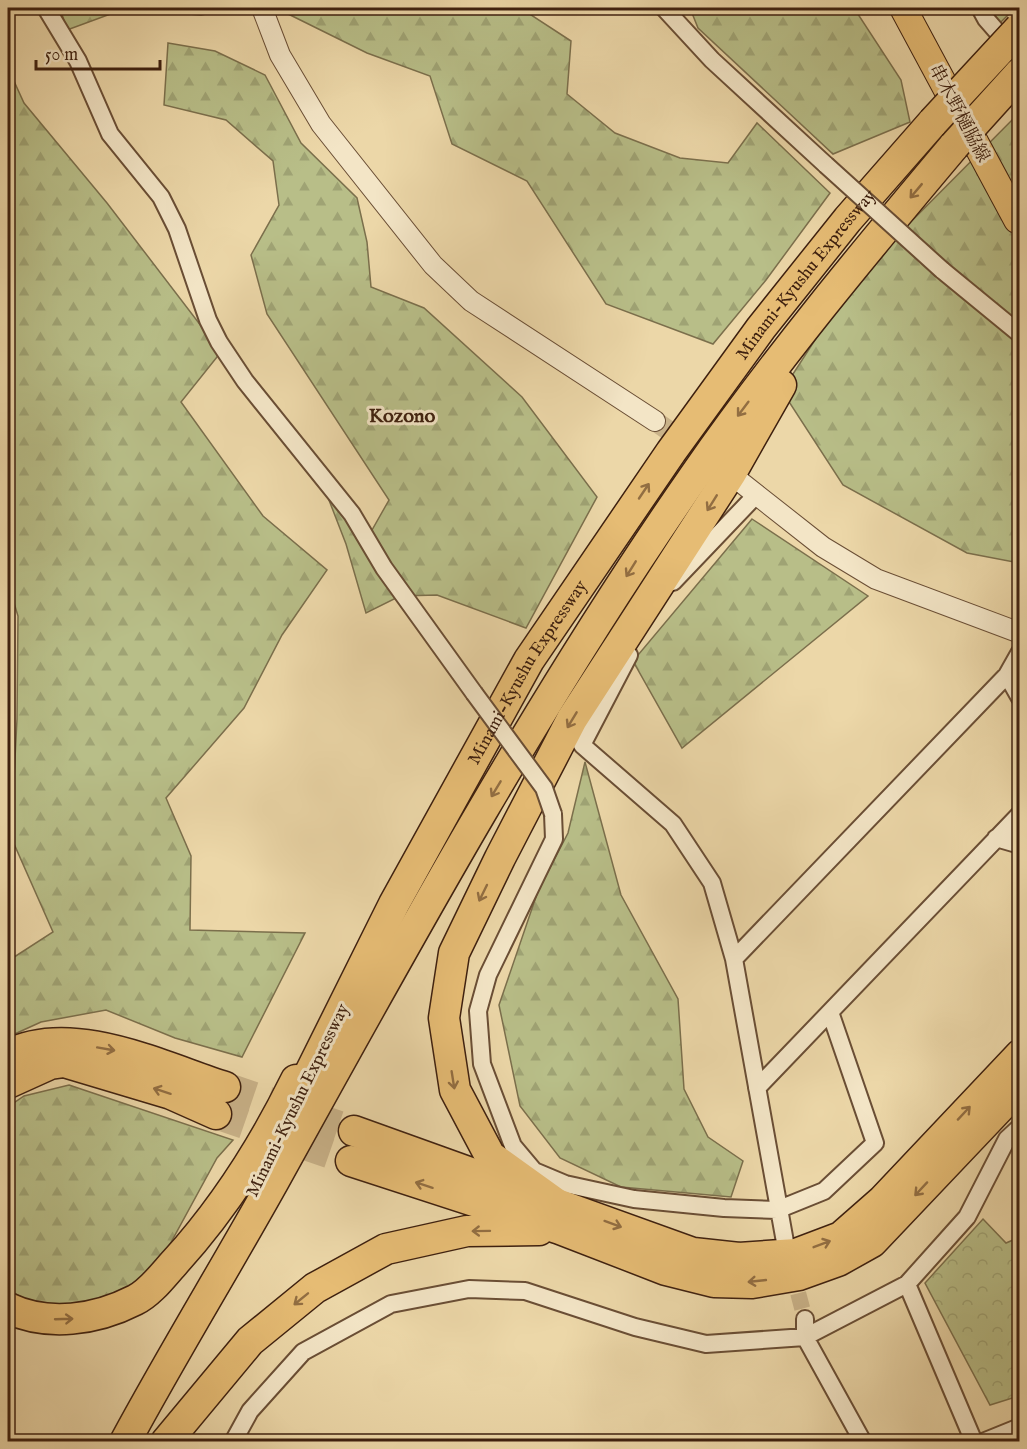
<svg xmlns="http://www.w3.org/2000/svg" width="1027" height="1449" font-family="'IM FELL English','Noto Serif JP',serif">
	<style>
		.forest { fill: url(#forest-firs); stroke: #7b6f4c; stroke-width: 1.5 }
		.park { fill: url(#park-crowns); stroke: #7b6f4c; stroke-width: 1.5 }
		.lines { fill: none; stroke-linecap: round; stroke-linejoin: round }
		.minor-tunnel { stroke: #c9b289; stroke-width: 16; stroke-dasharray: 16 8; stroke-linecap: butt }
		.tertiary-tunnel { stroke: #c9b289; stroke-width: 20; stroke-dasharray: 20 10; stroke-linecap: butt }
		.motorway-tunnel { stroke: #c9b289; stroke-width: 30; stroke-dasharray: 30 15; stroke-linecap: butt }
		.minor-casing { stroke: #6a4e35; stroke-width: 20 }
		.tertiary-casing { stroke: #6a4e35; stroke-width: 22 }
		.primary-casing { stroke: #3e200f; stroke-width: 28 }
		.motorway-casing { stroke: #3e200f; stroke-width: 33 }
		.minor { stroke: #f3e5c6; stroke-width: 16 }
		.tertiary { stroke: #f3e5c6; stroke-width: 20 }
		.primary { stroke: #e6bc74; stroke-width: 26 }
		.motorway { stroke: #e6bc74; stroke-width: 30 }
		.minor-bridge-casing { stroke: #6a4e35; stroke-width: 20; stroke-linecap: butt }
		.motorway-bridge-casing { stroke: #3e200f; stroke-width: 33; stroke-linecap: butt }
		.minor-bridge { stroke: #f3e5c6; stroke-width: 16 }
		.motorway-bridge { stroke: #e6bc74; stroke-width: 30 }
		.oneway { stroke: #926e42 }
		.labels { text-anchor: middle; stroke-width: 6; stroke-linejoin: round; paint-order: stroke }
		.street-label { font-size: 18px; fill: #3e200f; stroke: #f3e5c6 }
		.neighbourhood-label { font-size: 20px; font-weight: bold; fill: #3e200f; stroke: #f3e5c6 }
	</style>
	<defs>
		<pattern id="forest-firs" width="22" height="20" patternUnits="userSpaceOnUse" patternTransform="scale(1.5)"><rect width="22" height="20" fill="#b8be88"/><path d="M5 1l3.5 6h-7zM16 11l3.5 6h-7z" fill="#9fa374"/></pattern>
		<pattern id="park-crowns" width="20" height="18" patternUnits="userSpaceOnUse" patternTransform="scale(1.5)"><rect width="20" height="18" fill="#b8be88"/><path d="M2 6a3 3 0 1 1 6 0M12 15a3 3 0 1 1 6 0" fill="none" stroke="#9fa374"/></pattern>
	</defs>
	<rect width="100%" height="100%" fill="#ecd7a8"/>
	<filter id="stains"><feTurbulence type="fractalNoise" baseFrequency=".00333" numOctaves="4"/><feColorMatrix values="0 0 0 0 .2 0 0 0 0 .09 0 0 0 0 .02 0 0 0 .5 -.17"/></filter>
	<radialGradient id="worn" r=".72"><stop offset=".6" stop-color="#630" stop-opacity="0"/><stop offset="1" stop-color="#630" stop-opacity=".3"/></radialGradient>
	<!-- forest -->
	<path class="forest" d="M60,8H238L201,15L124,9L67,30Z
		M276,8H525L531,15L571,41L567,94L615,133L680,158L728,163L757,123L830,193L766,280L713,344L606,304L527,181L452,144L430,76L367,53Z
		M690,8H854L901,80L910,122L833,154L698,28Z
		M987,8H1015L995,28Z
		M168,43L215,51L265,75L301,143L357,198L367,242L371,287L424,308L522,397L597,497L526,628L437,595L400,596L366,613L346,544L315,464L372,530L389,500L267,314L251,255L279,205L273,161L226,120L164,105Z
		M8,68L24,103L107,203L221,352L181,402L263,516L327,570L282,635L244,708L166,798L191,856L190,930L305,933L242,1057L175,1038L106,1010L41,1022L8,1037V961L53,932L11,837L17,719L18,616L8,583Z
		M1019,113V563L967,553L843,485L782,391L855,278Z
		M752,519L868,596L682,748L633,661Z
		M585,762L621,895L678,999L684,1089L708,1137L743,1161L731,1197L621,1187L560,1158L520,1106L499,1005L538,891L568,833Z
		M69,1085L233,1140L217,1158L169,1246L136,1284L79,1309L25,1300L8,1289V1107L24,1096Z"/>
	<!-- park -->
	<path class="park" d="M983,1219L1006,1243L1020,1237L1019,1396L990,1405L925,1283Z"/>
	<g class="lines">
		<!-- minor-tunnel -->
		<path class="minor-tunnel" d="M792,1270L805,1319"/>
		<!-- tertiary-tunnel -->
		<path class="tertiary-tunnel" d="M655,421L716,464"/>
		<!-- motorway-tunnel -->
		<path class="motorway-tunnel" d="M225,1087L354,1131
			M216,1114L351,1161"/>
		<defs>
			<path id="minor" d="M46,8L78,61L110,134L161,197L177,229L208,320L219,342L245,381L352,514L384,568L474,693
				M664,8L712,60L826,165
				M980,8L986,19L1020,58
				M942,270L1020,334
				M673,582L757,494
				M629,655L582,745L673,824L712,883L734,959L785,1242
				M1007,675L1020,698
				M553,814L554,839L488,975L478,1011L482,1064L513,1146L534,1171L565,1184L634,1199L724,1208L777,1210L824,1191L875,1143L830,1012
				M996,838L1020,845
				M734,959L1007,675L1020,652
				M757,1088L1020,814
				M907,1284L974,1442
				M805,1319V1337L863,1442
				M233,1442L250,1411L303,1352L391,1304L469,1289L525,1291L635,1327L706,1344L805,1337L907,1284L967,1217L1007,1139L1020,1127
				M983,1442L1020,1427"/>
			<path id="tertiary" d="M262,8L280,55L321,124L433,265L471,301L655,421
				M738,480L823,547L876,579L1020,633"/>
			<path id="primary" d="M903,8L1017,220"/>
			<g id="motorway">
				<path d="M8,1055C72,1022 162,1067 225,1087"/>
				<path d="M8,1083L50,1064L64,1062L171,1094L216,1114"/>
				<path id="s1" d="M294,1105L394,904L529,660L671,452L761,328L848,219L933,122"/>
				<path d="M354,1131L693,1253L739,1258L796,1254L841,1237L882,1201L1020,1055"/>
				<path d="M351,1161L560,1229L666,1270L714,1282L752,1283L799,1275L838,1261L872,1242L1020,1086"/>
				<path d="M558,1205L490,1156L455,1090L444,1018L454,953L500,858L572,719L731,473L781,385"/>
				<path d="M8,1308C48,1327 96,1320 135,1300C150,1293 164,1274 175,1262C225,1207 263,1147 296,1080"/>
				<path d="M125,1442C173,1353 226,1267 275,1179C407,940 539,699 695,475C775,360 864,253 954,146"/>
				<path d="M166,1442L250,1341L315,1288L386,1249L467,1231L539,1230"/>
			</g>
		</defs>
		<!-- minor casing -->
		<use href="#minor" class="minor-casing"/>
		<!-- tertiary casing -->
		<use href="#tertiary" class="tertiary-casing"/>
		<!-- primary casing -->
		<use href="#primary" class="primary-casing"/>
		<!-- motorway casing -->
		<use href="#motorway" class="motorway-casing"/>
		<!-- minor -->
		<use href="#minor" class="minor"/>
		<!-- tertiary -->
		<use href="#tertiary" class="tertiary"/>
		<!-- primary -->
		<use href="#primary" class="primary"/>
		<!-- motorway -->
		<use href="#motorway" class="motorway"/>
		<defs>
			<path id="minor-bridge" d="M826,165L942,270
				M474,693L544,788L553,814"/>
			<path id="motorway-bridge" d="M933,122L1020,28
				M954,146L1020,73"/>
		</defs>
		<!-- minor-bridge casing -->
		<use href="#minor-bridge" class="minor-bridge-casing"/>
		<!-- motorway-bridge casing -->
		<use href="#motorway-bridge" class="motorway-bridge-casing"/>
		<!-- minor-bridge -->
		<use href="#minor-bridge" class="minor-bridge"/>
		<!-- motorway-bridge -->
		<use href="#motorway-bridge" class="motorway-bridge"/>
	</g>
	<!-- one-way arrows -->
	<defs><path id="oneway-shaft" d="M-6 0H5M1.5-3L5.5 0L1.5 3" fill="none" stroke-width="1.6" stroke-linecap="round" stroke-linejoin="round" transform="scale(1.5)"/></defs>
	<g class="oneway">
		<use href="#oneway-shaft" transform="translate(916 191) rotate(130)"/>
		<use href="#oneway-shaft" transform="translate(743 409) rotate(127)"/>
		<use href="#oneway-shaft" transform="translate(644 491) rotate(-56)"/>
		<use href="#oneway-shaft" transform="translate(712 503) rotate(122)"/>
		<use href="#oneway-shaft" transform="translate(631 569) rotate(122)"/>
		<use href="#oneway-shaft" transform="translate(572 720) rotate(121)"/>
		<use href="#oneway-shaft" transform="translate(496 789) rotate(121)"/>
		<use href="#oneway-shaft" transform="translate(483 893) rotate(116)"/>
		<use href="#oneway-shaft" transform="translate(106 1049) rotate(10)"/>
		<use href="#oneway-shaft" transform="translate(453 1080) rotate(81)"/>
		<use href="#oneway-shaft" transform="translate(162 1091) rotate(-162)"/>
		<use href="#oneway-shaft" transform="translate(964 1113) rotate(-47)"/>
		<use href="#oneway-shaft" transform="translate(424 1185) rotate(-162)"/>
		<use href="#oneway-shaft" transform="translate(921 1189) rotate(133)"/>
		<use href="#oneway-shaft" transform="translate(613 1224) rotate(20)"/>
		<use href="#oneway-shaft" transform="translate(481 1231) rotate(179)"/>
		<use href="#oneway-shaft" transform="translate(822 1244) rotate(-21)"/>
		<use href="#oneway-shaft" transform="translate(757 1281) rotate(174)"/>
		<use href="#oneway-shaft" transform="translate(301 1299) rotate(141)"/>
		<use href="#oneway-shaft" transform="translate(64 1319) rotate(-2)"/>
	</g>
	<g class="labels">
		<!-- street labels -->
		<g class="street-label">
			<text transform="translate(960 113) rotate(62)" y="6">串木野樋脇線</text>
			<text dy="6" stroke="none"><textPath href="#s1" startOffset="978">Minami-Kyushu Expressway</textPath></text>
			<text dy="6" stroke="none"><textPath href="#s1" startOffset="492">Minami-Kyushu Expressway</textPath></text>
			<text transform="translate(297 1100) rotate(-64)" y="6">Minami-Kyushu Expressway</text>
		</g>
		<!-- neighbourhood labels -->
		<g class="neighbourhood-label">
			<text x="402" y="422">Kozono</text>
		</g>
	</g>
	<!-- margin -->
	<rect width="1027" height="1449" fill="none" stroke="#ecd7a8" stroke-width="30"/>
	<rect x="9" y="9" width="1009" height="1431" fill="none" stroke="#3e200f" stroke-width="3"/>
	<rect x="15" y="15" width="997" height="1419" fill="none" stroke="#3e200f" stroke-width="1.5"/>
	<!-- scale -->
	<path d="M36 60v9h124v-9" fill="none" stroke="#3e200f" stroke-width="3"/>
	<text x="45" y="60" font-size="18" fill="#3e200f" stroke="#f3e5c6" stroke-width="4.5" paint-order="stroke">50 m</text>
	<rect width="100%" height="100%" filter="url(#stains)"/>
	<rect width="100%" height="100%" fill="url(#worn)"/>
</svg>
